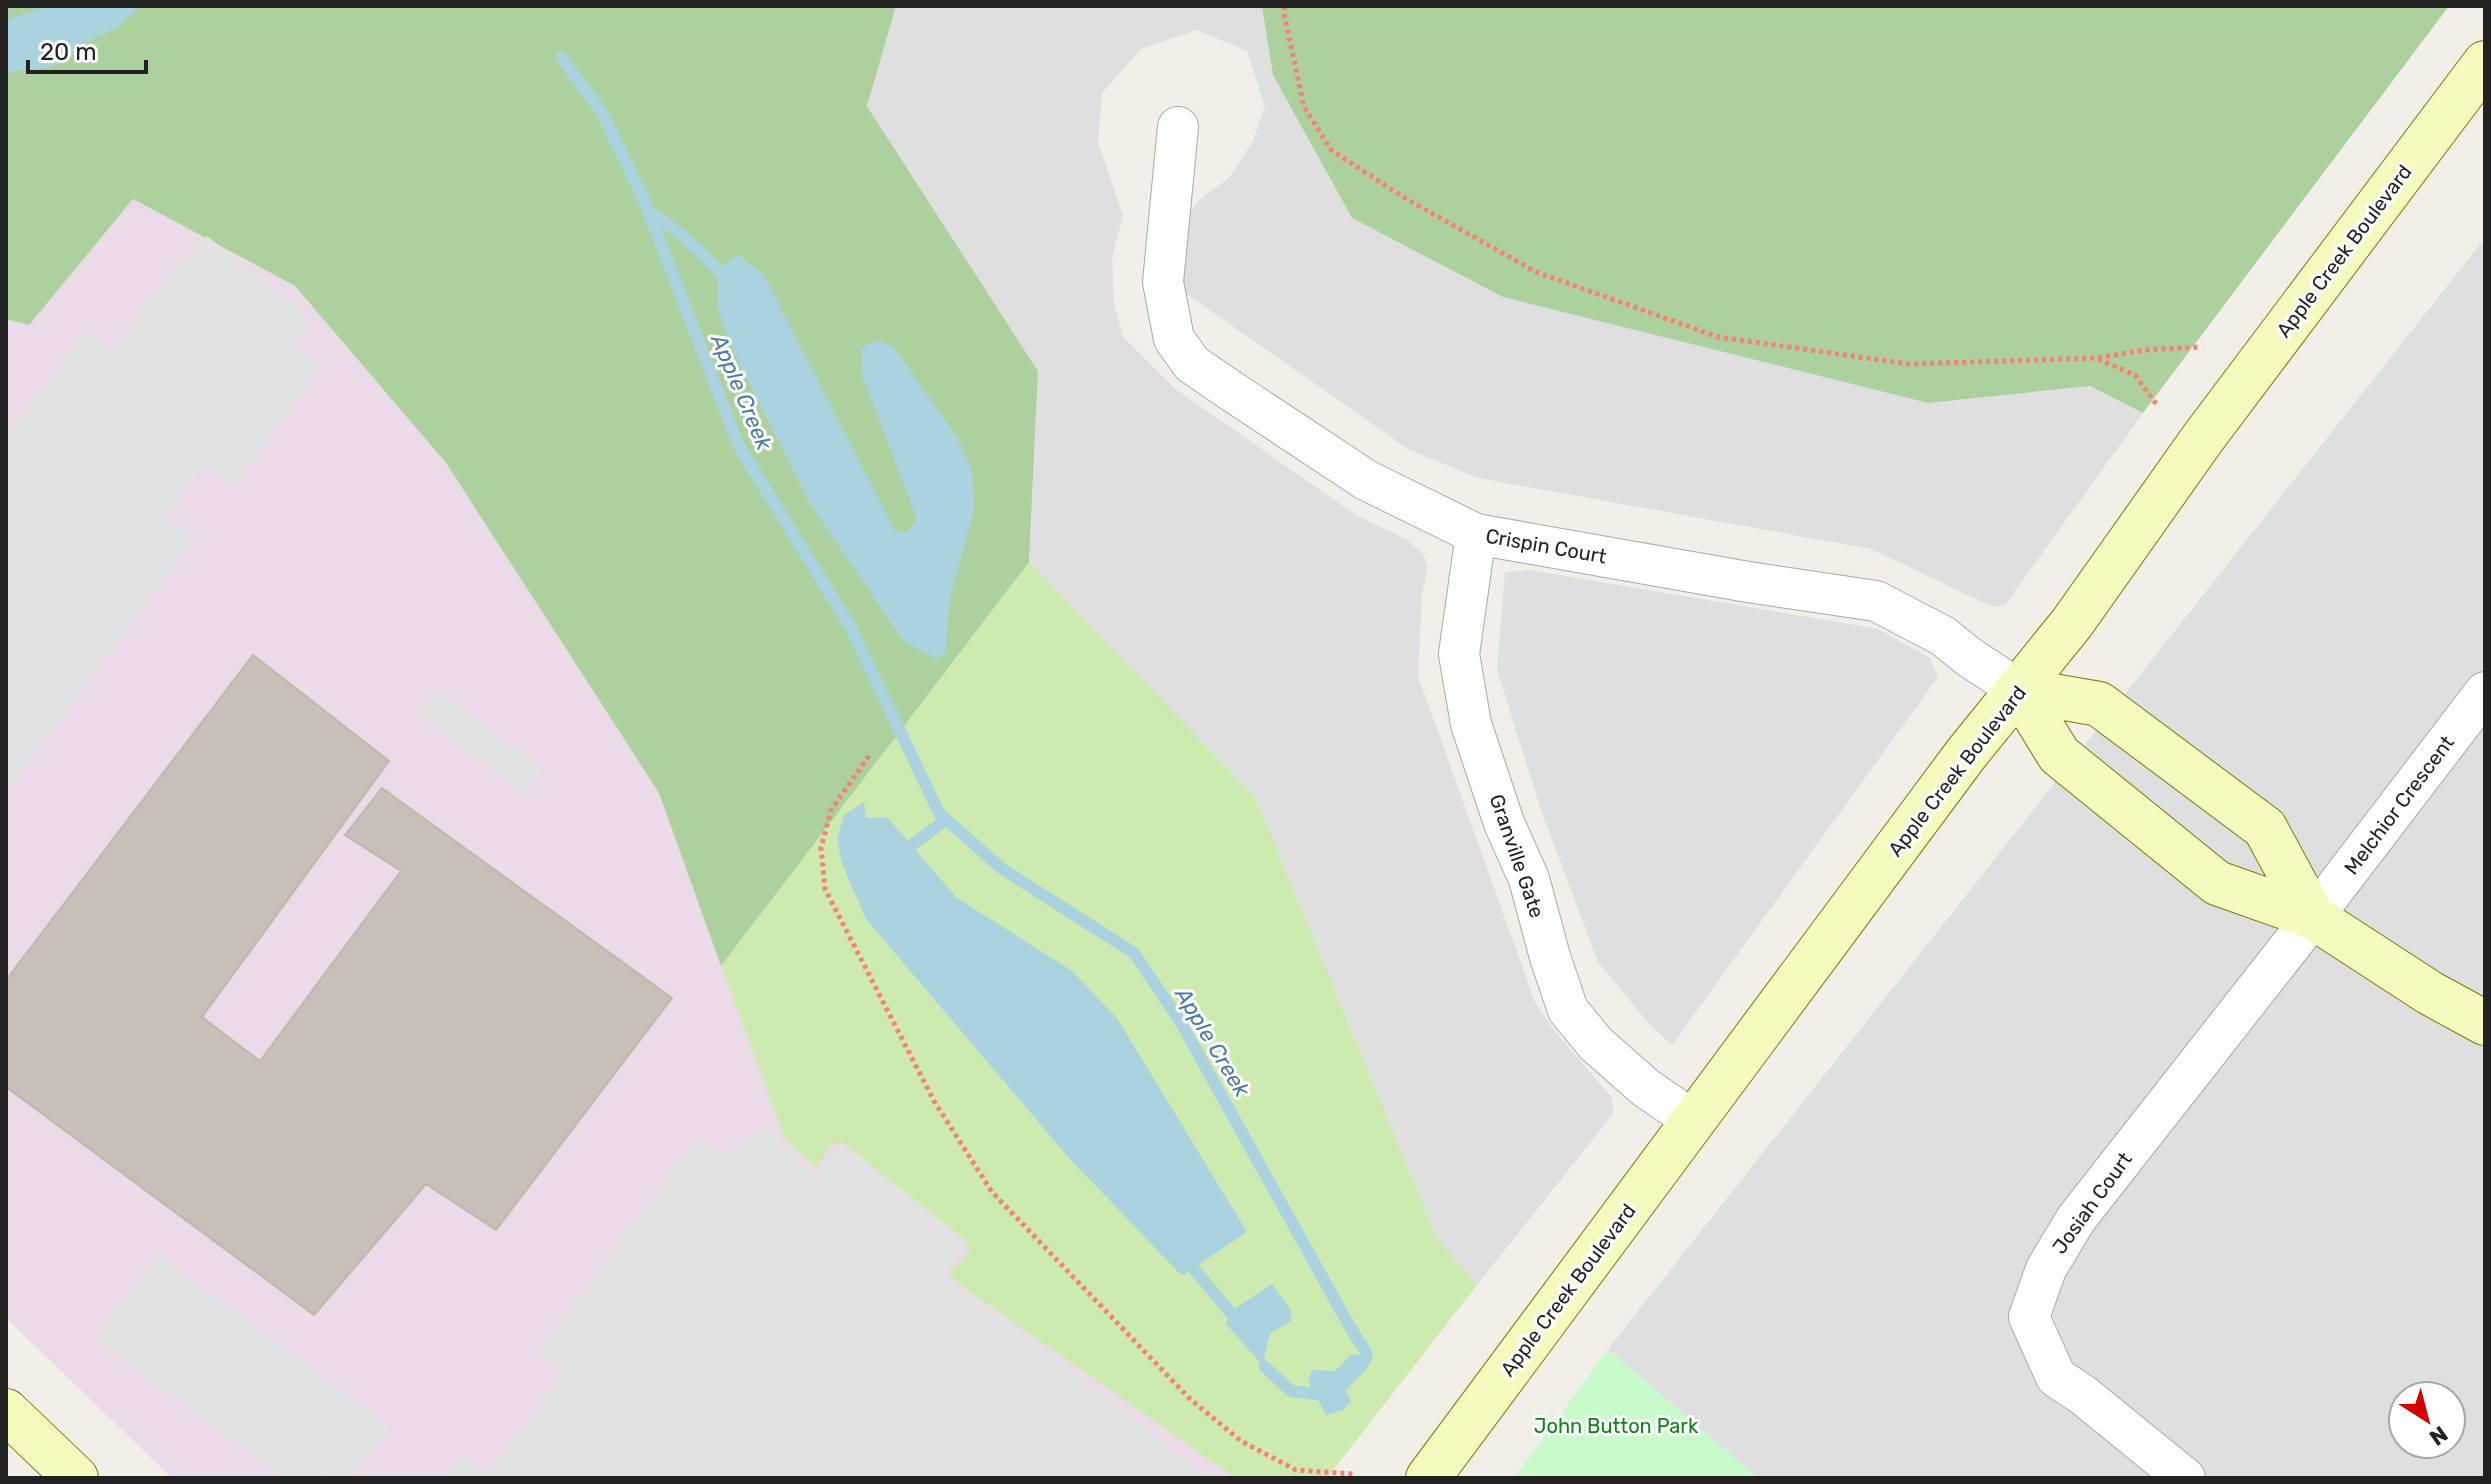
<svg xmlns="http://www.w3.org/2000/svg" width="2491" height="1484" font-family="Rubik,sans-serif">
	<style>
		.residential { fill: #e0dfdf; fill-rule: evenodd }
		.industrial { fill: #ebdbe8 }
		.grass { fill: #cdebb0 }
		.forest { fill: #add19e }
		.park { fill: #c8facc }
		.parking { fill: #e2e2e2 }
		.water { fill: #aad3df }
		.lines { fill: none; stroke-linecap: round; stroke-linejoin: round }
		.stream { stroke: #aad3df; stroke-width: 12 }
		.building { fill: #c7bfb8; stroke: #c4b6ab; stroke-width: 2 }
		.street-casing { stroke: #a9a9a9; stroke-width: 42 }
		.secondary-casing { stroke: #707d05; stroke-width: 46 }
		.path { stroke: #fa8072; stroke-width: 5; stroke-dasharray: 4 4; stroke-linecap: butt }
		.street { stroke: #fff; stroke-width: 40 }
		.secondary { stroke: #f7fabf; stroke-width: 44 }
		.labels { text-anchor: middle; stroke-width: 6; stroke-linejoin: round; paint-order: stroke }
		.street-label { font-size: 20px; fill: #222; stroke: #fff }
		.park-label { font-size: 20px; fill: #0c8416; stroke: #fff }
		.water-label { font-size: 22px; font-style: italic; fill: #4a7aab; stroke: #fff }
	</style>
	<rect width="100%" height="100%" fill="#f2efe9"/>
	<!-- residential -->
	<path class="residential" d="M896,6H1262L1273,75L1352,218L1503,296L1928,403L2090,386L2143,413L2005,605L1993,607L1871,549L1478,478L1408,449L1171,283L1182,223L1199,200L1229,178L1253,141L1265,106L1247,51L1197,30L1141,49L1102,93L1098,142L1123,216L1112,257L1114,303L1123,337L1174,388L1359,517L1406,539L1423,554L1428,566L1422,595L1418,676L1535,1002L1552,1028L1612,1098L1613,1114L1477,1285L1437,1238L1256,798L1029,562L1038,371L867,105Z
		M2485,238V1478H1758L1608,1349ZM2403,1396H2451V1444H2403Z
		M1531,570L1878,629L1930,658L1938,677L1672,1045L1649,1024L1598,962L1541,810L1497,670L1505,572Z"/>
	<!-- industrial -->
	<path class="industrial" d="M133,199L295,286L446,463L659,793L785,1139L816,1168L834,1142L971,1250L948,1277L1235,1478H172L6,1318V319L29,324Z"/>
	<!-- grass -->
	<path class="grass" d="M1029,562L1256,798L1437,1238L1477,1285L1327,1478H1235L947,1276L970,1250L834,1142L816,1168L785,1139L721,966Z"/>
	<!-- forest -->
	<path class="forest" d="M6,6H896L867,106L1038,371L1029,562L721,966L659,793L446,463L295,286L133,199L29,325L6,319Z
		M1262,6H2449L2143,413L2090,386L1928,403L1503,297L1352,218L1273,75Z"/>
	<!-- park -->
	<path class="park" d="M1608,1349L1758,1478H1514Z"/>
	<!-- parking -->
	<path class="parking" d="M207,236L312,317L294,342L323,365L234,486L203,465L166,517L195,538L6,791V436L84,331L109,349L115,346L179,262L187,261Z
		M436,690L542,769L523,794L417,714Z
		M770,1124L784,1146L814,1176L842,1142L968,1242L945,1272L1203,1473L1199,1478H444L463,1454L486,1475L564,1371L537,1353L696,1139L720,1155Z
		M156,1255L390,1428L352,1478H332L325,1473L321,1478H283L94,1339Z"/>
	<!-- water -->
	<path class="water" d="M49,6H140L117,28L92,39L71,57L53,67L6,72V20Z
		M738,255L763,273L895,531L907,532L917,519L861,372V348L878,340L894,347L957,437L972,471L974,509L949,602L946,652L937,659L904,642L811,505L728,341L717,304V269Z
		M864,802L866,818L887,817L957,898L1071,970L1117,1018L1247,1232L1182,1276L1069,1158L866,919L842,864L837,839L844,815Z
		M1272,1284L1291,1310V1321L1270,1334L1264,1357L1270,1368L1264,1367L1226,1324L1230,1312Z
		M1367,1354L1373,1358L1364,1372L1346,1390L1351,1402L1343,1410L1326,1415L1308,1381L1312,1370L1335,1371L1350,1355Z"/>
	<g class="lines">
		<!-- stream -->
		<path class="stream" d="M561,57L601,111L642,195L739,446L850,626L939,813L1001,868L1134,953L1180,1021L1350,1327L1367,1354
			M649,211L682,235L717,269
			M912,845L946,820
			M1194,1269L1230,1312
			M1265,1367L1291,1391L1316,1394"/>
	</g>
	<!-- building -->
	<path class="building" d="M253,655L389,761L202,1017L260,1061L401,871L345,835L382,788L672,998L496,1230L426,1184L314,1315L6,1087V980Z"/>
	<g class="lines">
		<defs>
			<path id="street" d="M1178,127L1163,282L1174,339L1192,364L1233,392L1366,480L1476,534L1748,582L1876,601L1943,636L1969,657L2019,690
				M1476,534L1459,654L1471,724L1504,823L1529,879L1550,957L1568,1010L1596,1044L1646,1088L1694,1121
				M2185,1478L2083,1395L2056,1377L2029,1317L2046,1269L2076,1219L2313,917L2485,692"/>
			<path id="secondary" d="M2019,690L2059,755L2217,883L2313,917L2430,993L2485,1023
				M2019,690L2099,704L2265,828L2313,917
				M6,1411L76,1478
				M1428,1478L1966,754L2072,623L2203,438L2485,63"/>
		</defs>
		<!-- street casing -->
		<use href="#street" class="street-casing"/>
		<!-- secondary casing -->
		<use href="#secondary" class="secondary-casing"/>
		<!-- path -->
		<path class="path" d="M1285,6L1284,13L1304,107L1331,150L1403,197L1536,272L1718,337L1909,364L2097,358L2144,350L2200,347
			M2098,359L2135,375L2157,405
			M869,756L831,810L821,848L825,889L934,1101L992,1192L1190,1399L1241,1441L1296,1470L1353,1474"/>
		<!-- street -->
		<use href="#street" class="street"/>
		<!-- secondary -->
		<use href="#secondary" class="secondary"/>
	</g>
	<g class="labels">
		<!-- street labels -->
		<g class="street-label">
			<text transform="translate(2344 251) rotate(-53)" y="7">Apple Creek Boulevard</text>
			<text transform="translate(1546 546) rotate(10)" y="7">Crispin Court</text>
			<text transform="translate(1957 771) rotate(-52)" y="7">Apple Creek Boulevard</text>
			<text transform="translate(2399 805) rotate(-53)" y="7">Melchior Crescent</text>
			<text transform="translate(1517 856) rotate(71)" y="7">Granville Gate</text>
			<text transform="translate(2092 1203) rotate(-54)" y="7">Josiah Court</text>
			<text transform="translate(1568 1290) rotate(-53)" y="7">Apple Creek Boulevard</text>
		</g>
		<!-- park labels -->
		<g class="park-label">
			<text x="1616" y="1433">John Button Park</text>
		</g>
		<!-- water labels -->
		<g class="water-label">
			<text transform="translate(742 392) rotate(67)" y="8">Apple Creek</text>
			<text transform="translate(1213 1042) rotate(59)" y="8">Apple Creek</text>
		</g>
	</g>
	<!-- border -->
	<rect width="2491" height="1484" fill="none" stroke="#222222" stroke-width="16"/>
	<!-- north arrow -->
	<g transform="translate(2427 1420) rotate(144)"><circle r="38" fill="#ffffff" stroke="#a7a7a7" stroke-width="2"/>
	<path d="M0-6L14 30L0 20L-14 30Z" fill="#d40000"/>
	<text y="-12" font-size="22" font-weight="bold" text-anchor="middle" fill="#222222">N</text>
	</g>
	<!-- scale -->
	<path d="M28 60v12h118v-12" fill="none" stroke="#222222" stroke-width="4"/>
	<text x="40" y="60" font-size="24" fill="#222222" stroke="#ffffff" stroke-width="6" paint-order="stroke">20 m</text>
</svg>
